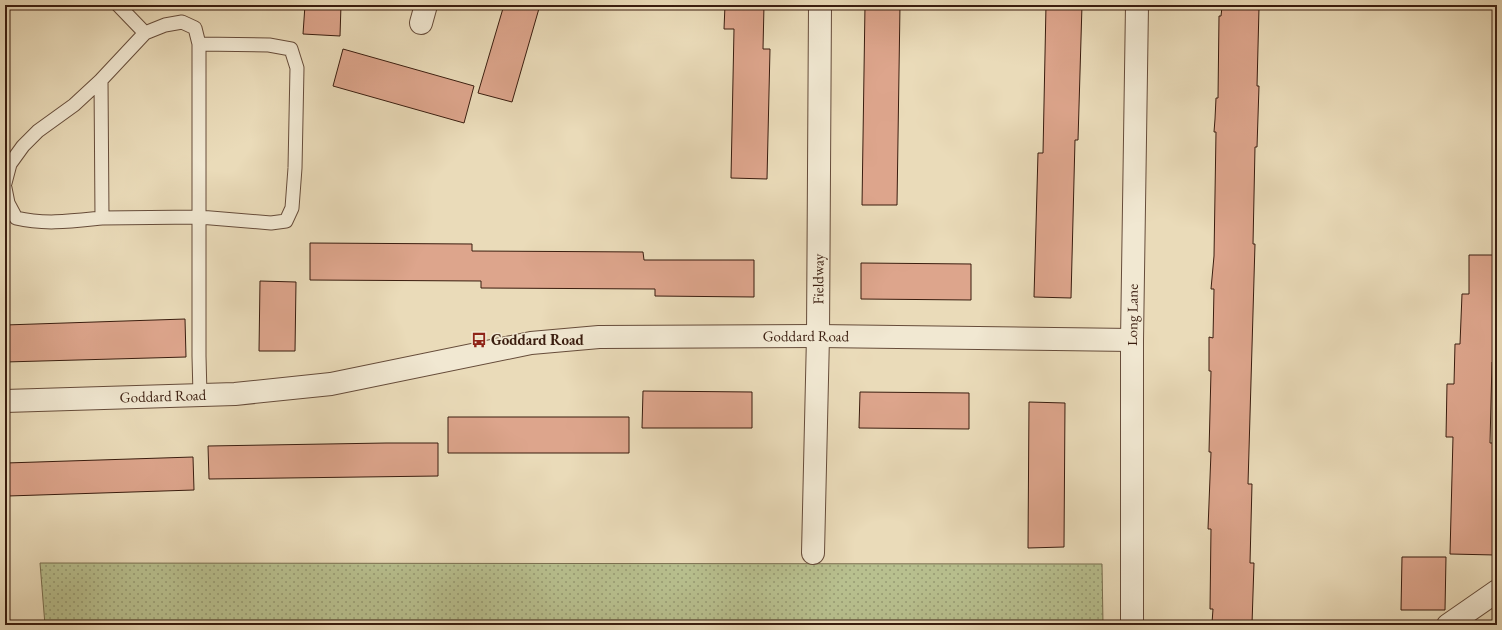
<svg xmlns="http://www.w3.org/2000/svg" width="1502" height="630" font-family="'EB Garamond',serif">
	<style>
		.park { fill: url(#park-dots); stroke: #796e4f }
		.building { fill: #dda58c; stroke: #3a1d0f }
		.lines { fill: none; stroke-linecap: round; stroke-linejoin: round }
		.service-casing { stroke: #664c3a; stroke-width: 15 }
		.minor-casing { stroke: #664c3a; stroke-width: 24 }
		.tertiary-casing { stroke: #664c3a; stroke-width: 24 }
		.service { stroke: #f1e8d2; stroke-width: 13 }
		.minor { stroke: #f1e8d2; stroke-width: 22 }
		.tertiary { stroke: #f1e8d2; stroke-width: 22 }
		.labels { text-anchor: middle; stroke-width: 3; stroke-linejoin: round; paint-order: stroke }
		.street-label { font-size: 15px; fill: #3a1d0f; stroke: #f1e8d2 }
		.poi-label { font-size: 15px; font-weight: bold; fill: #3a1d0f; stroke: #f1e8d2; text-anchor: start }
	</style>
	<defs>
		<pattern id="park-dots" width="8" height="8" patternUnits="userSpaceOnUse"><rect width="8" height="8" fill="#b8c08f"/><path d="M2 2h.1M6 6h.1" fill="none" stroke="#979b73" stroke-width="1.8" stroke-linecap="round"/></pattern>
	</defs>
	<rect width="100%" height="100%" fill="#eadbb9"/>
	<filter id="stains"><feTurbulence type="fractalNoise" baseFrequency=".005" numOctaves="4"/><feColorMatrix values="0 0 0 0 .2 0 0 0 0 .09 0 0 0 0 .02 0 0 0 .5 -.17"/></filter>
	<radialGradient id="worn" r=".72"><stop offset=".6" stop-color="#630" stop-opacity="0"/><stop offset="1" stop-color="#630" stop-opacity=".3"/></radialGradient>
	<!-- park -->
	<path class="park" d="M40,563L1102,564L1103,625H45Z"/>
	<!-- building -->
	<path class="building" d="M305,5H341L340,36L303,34Z
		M504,5H540L512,102L478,93Z
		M725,5H764L763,49H770L767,179L731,178L734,29H724Z
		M865,5H900L897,205H862Z
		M1046,5H1082L1078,140H1075L1071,298L1034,297L1038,153H1043Z
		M1222,7L1259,8L1257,86H1259L1257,147H1255L1254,196L1253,244H1255L1248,484H1252L1250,563H1254L1252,624L1212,623L1213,609H1210L1211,529H1208L1211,452H1209L1211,371H1209V337L1213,338L1214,289H1211L1214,256L1216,132H1214L1215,119L1216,98H1218L1219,16H1221Z
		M343,49L474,86L464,123L333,86Z
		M310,243L472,244V251L643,252L644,260H754V297L655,296V289L481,288V281L310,280Z
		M1469,255H1497V362H1492L1490,443H1497L1495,555L1450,554L1453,437H1446L1447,384H1454L1455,344H1460L1462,294H1469Z
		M861,263L971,264V300L861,299Z
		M260,281L296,282L295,351H259Z
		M185,319L186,357L5,362V325Z
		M643,391L752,392V428H642Z
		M860,392L969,393V429L859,428Z
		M1029,402L1065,403L1064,547L1028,548Z
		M448,417H629V453H448Z
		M386,443H438V476L209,479L208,446Z
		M193,457L194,490L8,496L6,463Z
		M1402,557H1446L1445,610H1401Z"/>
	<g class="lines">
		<defs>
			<path id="service" d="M118,5L145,33L165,25L182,22L195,28L199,44V356L200,395
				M145,33L101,80L102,218L199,217L271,223L286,221L292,208L295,168L297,68L291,49L269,45L199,44
				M5,183L10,164L23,146L38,131L74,105L101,80
				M5,188L8,203L16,218C45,225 73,221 102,218"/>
			<g id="minor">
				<path d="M421,23L426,5"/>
				<path id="s1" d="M5,401L235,394L331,384L531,343L599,337L818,336L1132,340"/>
				<path id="s2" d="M813,553L818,336L820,5"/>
				<path d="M1448,625L1497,591"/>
			</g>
			<g id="tertiary">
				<path id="s3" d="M1132,625V340L1137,5"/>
			</g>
		</defs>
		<!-- service casing -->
		<use href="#service" class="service-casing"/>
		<!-- minor casing -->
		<use href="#minor" class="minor-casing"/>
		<!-- tertiary casing -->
		<use href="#tertiary" class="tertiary-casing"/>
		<!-- service -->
		<use href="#service" class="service"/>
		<!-- minor -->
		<use href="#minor" class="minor"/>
		<!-- tertiary -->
		<use href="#tertiary" class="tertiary"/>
	</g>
	<!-- icons -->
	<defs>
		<symbol id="bus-bare" viewBox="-9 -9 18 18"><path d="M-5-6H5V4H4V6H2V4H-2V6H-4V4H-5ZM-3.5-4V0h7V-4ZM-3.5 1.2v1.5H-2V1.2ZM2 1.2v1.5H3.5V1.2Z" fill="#8f2418" stroke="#f1e8d2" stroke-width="2.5" paint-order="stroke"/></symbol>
	</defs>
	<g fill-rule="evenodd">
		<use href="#bus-bare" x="468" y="329" width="22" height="22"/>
	</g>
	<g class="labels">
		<!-- street labels -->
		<g class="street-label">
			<text dy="5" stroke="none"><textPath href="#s2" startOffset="274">Fieldway</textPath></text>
			<text dy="5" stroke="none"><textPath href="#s3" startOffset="310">Long Lane</textPath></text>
			<text dy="5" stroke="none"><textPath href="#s1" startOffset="806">Goddard Road</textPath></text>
			<text dy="5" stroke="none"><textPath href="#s1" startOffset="158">Goddard Road</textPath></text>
		</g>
		<!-- poi labels -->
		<g class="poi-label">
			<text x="491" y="345">Goddard Road</text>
		</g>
	</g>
	<!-- margin -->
	<rect width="1502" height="630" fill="none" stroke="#eadbb9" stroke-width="20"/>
	<rect x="6" y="6" width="1490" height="618" fill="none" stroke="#3a1d0f" stroke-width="2"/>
	<rect x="10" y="10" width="1482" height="610" fill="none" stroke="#3a1d0f"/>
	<rect width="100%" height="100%" filter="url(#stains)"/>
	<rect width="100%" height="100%" fill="url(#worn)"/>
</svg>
